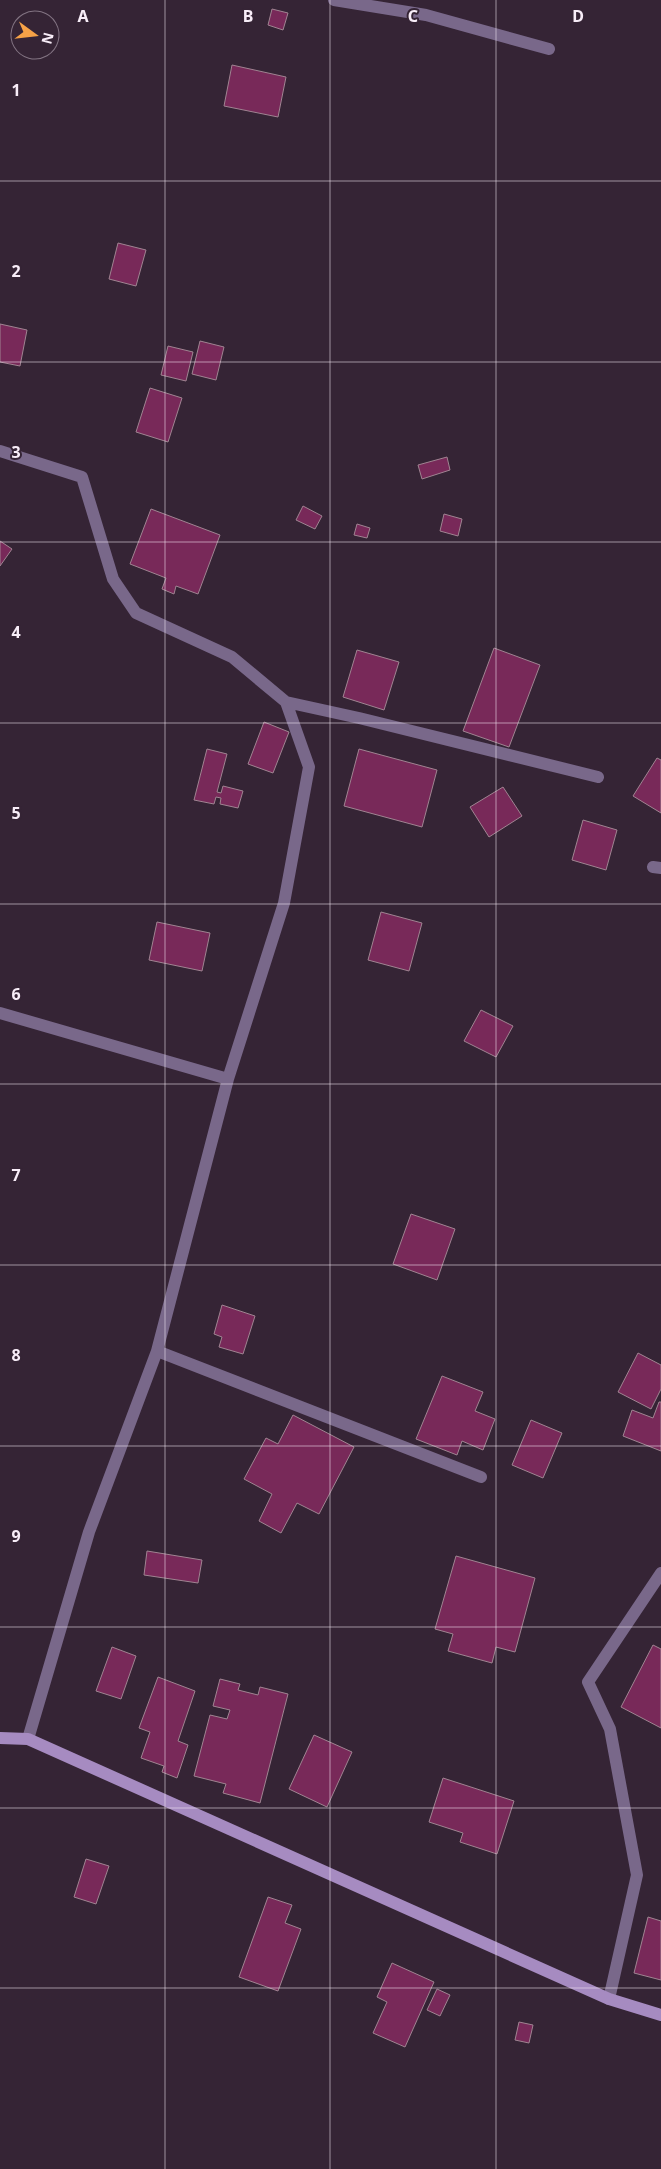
<svg xmlns="http://www.w3.org/2000/svg" width="661" height="2169" font-family="'Noto Sans',sans-serif">
	<style>
		.building { fill: #782959; stroke: #a08492 }
		.lines { fill: none; stroke-linecap: round; stroke-linejoin: round }
		.street { stroke: #79688a; stroke-width: 12 }
		.secondary { stroke: #a68bc1; stroke-width: 12 }
		.grid { fill: none; stroke: #f8edf8; stroke-width: 1; stroke-opacity: 0.55 }
		.grid-label { font-size: 16px; text-anchor: middle; font-weight: bold; fill: #f8edf8; stroke: #352435; stroke-width: 4; stroke-linejoin: round; paint-order: stroke }
	</style>
	<rect width="100%" height="100%" fill="#352435"/>
	<!-- building -->
	<path class="building" d="M272,9L288,13L283,30L268,25Z
		M232,65L286,77L278,117L224,106Z
		M118,243L146,250L136,286L109,279Z
		M0,324L27,330L20,366L0,362Z
		M200,341L224,347L216,380L192,374Z
		M168,346L193,352L186,381L161,375Z
		M150,388L182,398L168,442L136,432Z
		M447,457L450,470L422,479L418,465Z
		M303,506L322,516L315,529L296,520Z
		M151,509L220,535L198,594L176,586L174,594L162,589L166,578L130,564Z
		M444,514L462,519L458,536L440,531Z
		M357,524L370,528L367,538L354,535Z
		M0,541L12,549L0,566Z
		M494,648L540,665L509,747L463,731Z
		M357,650L399,662L384,710L343,697Z
		M264,722L289,732L273,773L248,764Z
		M207,749L227,754L217,792L221,793L223,786L243,791L238,808L220,804L221,798L216,797L214,804L194,800Z
		M359,749L437,770L422,827L344,806Z
		M657,758L661,760V813L633,796Z
		M503,787L522,816L489,837L470,807Z
		M583,820L617,830L606,870L572,860Z
		M381,912L422,923L409,971L368,960Z
		M157,922L210,933L202,971L149,960Z
		M481,1010L513,1026L496,1057L464,1041Z
		M411,1214L455,1229L437,1280L393,1264Z
		M222,1305L255,1316L243,1354L219,1347L222,1337L214,1334Z
		M638,1353L661,1365V1389L651,1409L618,1392Z
		M442,1376L483,1392L475,1411L495,1419L483,1450L462,1441L457,1455L416,1439Z
		M659,1402H661V1451L623,1436L632,1410L653,1418Z
		M293,1415L354,1447L319,1514L297,1503L281,1533L259,1521L272,1494L244,1479L266,1438L278,1444Z
		M531,1420L562,1433L543,1478L512,1465Z
		M147,1551L202,1560L198,1583L144,1575Z
		M456,1556L535,1578L515,1652L496,1647L492,1663L448,1651L453,1634L435,1629Z
		M653,1645L661,1649V1728L621,1707Z
		M112,1647L136,1656L121,1699L96,1691Z
		M158,1677L195,1691L178,1741L188,1745L177,1778L162,1772L164,1766L141,1758L150,1732L139,1728Z
		M220,1679L240,1684L238,1690L258,1695L260,1687L288,1694L260,1803L223,1793L226,1784L194,1776L210,1715L227,1719L230,1710L213,1706Z
		M314,1735L352,1752L327,1807L289,1789Z
		M443,1778L514,1801L497,1854L460,1842L463,1833L429,1822Z
		M86,1859L109,1866L96,1904L74,1897Z
		M268,1897L292,1905L285,1923L301,1929L278,1991L239,1977Z
		M648,1917L661,1921V1980L634,1973Z
		M392,1963L434,1982L405,2047L373,2033L387,2002L377,1997Z
		M437,1989L450,1995L440,2016L427,2010Z
		M519,2022L533,2025L529,2043L515,2040Z"/>
	<g class="lines">
		<!-- street -->
		<path class="street" d="M334,0L426,15L549,49
			M0,451L82,477L113,579L136,613L232,657L286,702L309,767L284,903L228,1079L157,1351L89,1532L28,1739
			M286,702L359,718L598,777
			M653,867L661,868
			M0,1013L228,1079
			M157,1351L481,1477
			M609,1999L637,1875L610,1729L588,1682L661,1573"/>
		<!-- secondary -->
		<path class="secondary" d="M0,1738L28,1739L609,1999L661,2015"/>
	</g>
	<!-- grid -->
	<path class="grid" d="M165,0V2169M330,0V2169M496,0V2169M0,181H661M0,362H661M0,542H661M0,723H661M0,904H661M0,1084H661M0,1265H661M0,1446H661M0,1627H661M0,1808H661M0,1988H661"/>
	<g class="grid-label">
		<text x="83" y="22">A</text>
		<text x="248" y="22">B</text>
		<text x="413" y="22">C</text>
		<text x="578" y="22">D</text>
		<text x="16" y="96">1</text>
		<text x="16" y="277">2</text>
		<text x="16" y="458">3</text>
		<text x="16" y="638">4</text>
		<text x="16" y="819">5</text>
		<text x="16" y="1000">6</text>
		<text x="16" y="1181">7</text>
		<text x="16" y="1361">8</text>
		<text x="16" y="1542">9</text>
	</g>
	<!-- north arrow -->
	<g transform="translate(35 35) rotate(105)"><circle r="24" fill="#352435" stroke="#837483"/>
	<path d="M0-4L9 19L0 12L-9 19Z" fill="#f6a247"/>
	<text y="-8" font-size="14" font-weight="bold" text-anchor="middle" fill="#f8edf8">N</text>
	</g>
</svg>
